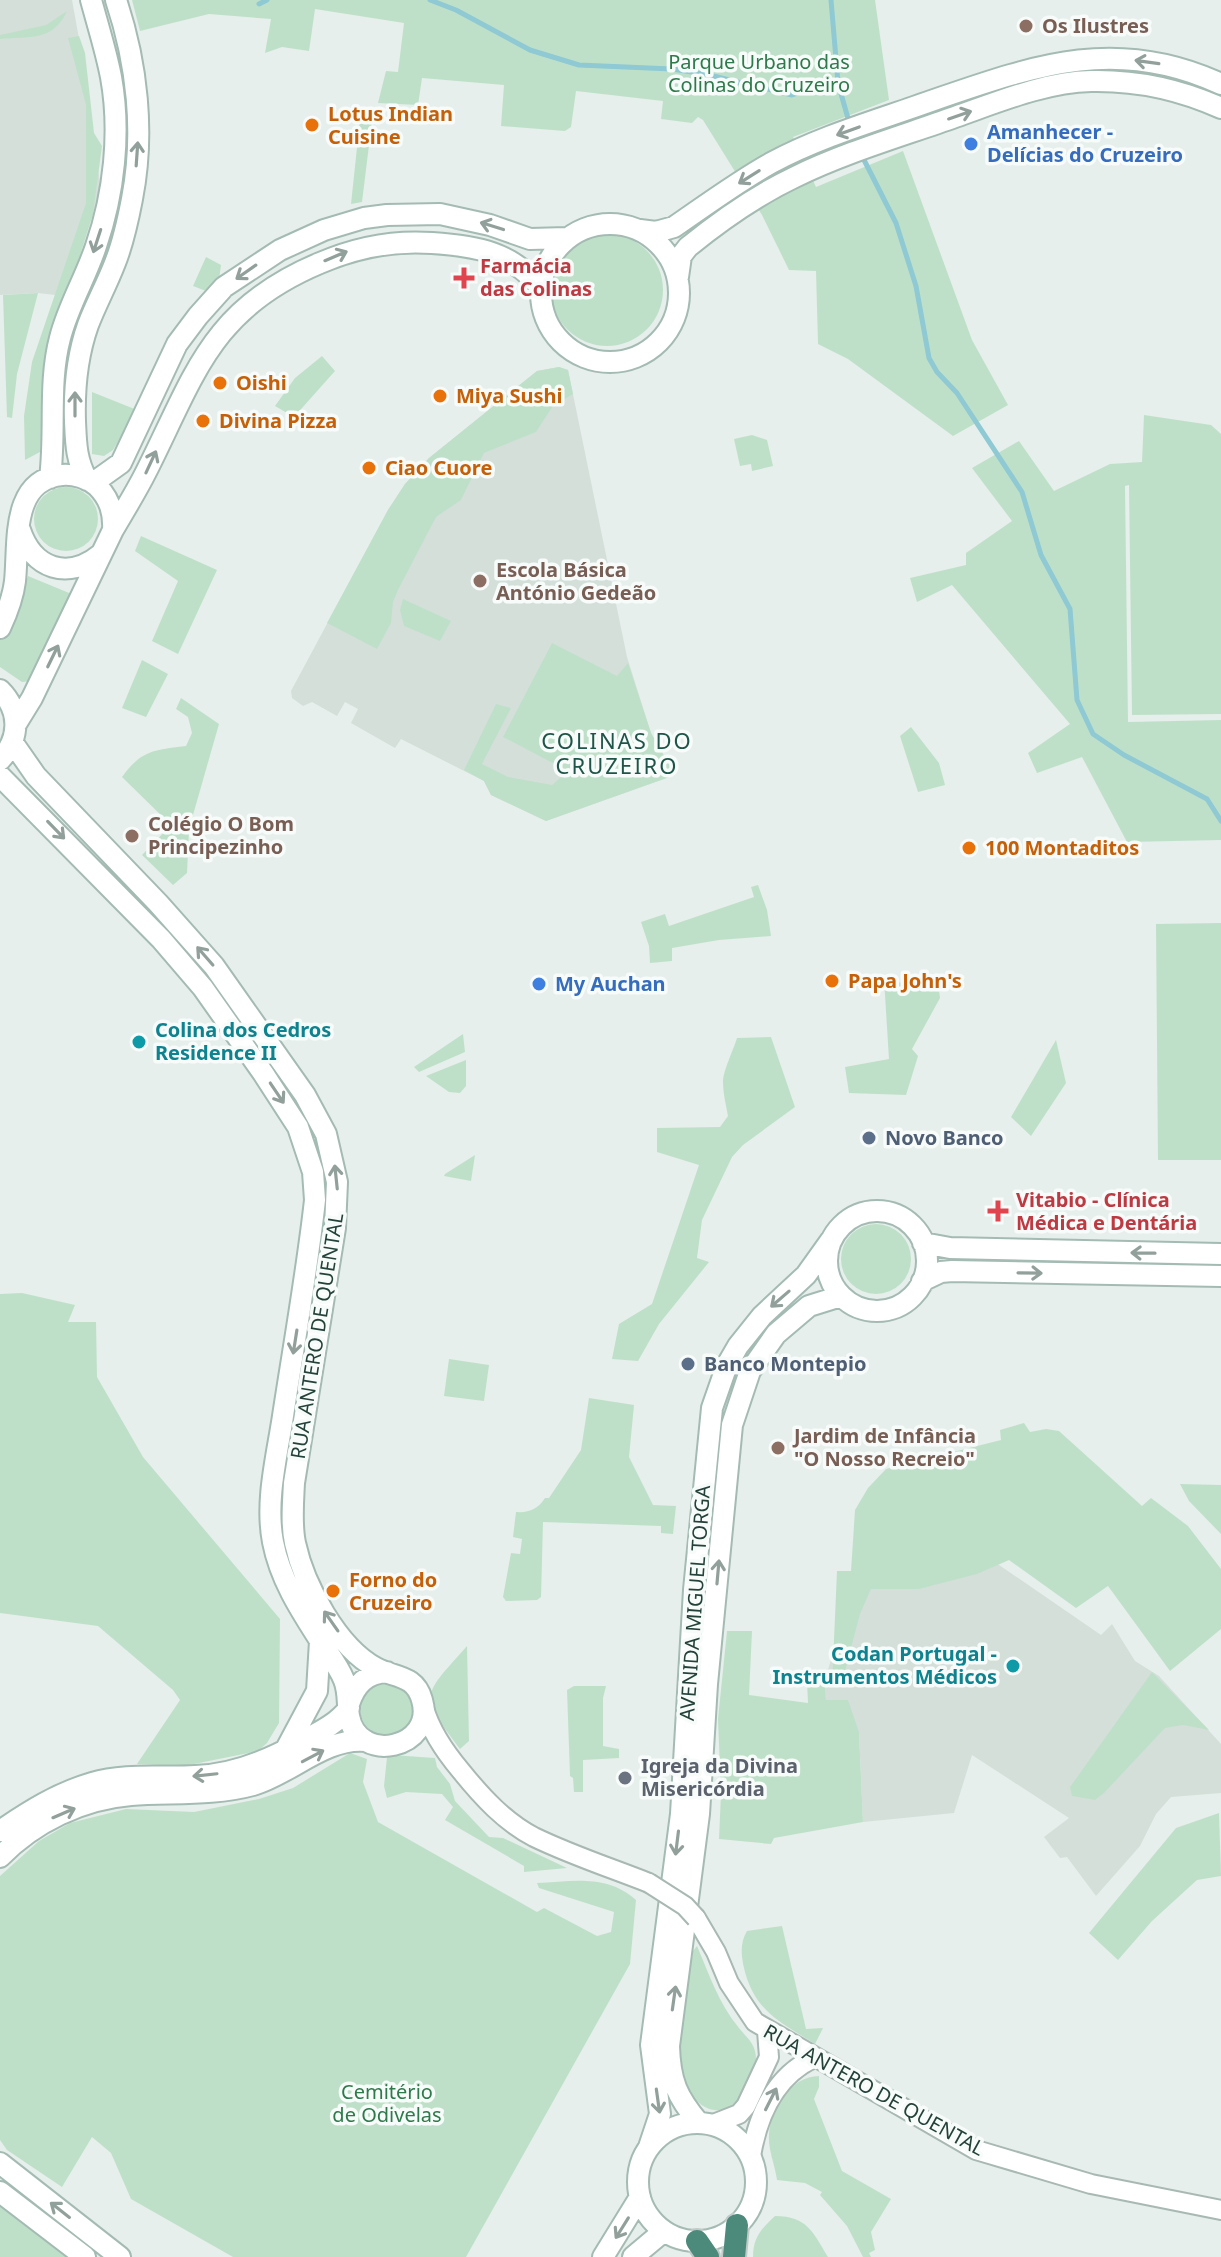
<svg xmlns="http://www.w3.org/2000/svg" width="1221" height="2257" font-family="'Noto Sans',sans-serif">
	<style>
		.built { fill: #d4dfda }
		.green { fill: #bfe0c8 }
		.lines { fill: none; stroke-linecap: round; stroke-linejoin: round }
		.stream { stroke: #8ec9d4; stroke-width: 5 }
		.tertiary-casing { stroke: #a8b8b2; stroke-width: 22 }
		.secondary-casing { stroke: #a4bbb3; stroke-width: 24 }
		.trunk-casing { stroke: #c2cac8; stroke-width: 26 }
		.tertiary { stroke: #fff; stroke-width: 18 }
		.secondary { stroke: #fff; stroke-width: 20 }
		.trunk { stroke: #4c8a7c; stroke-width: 22 }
		.tertiary-bridge-casing { stroke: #a8b8b2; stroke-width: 22; stroke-linecap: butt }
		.tertiary-bridge { stroke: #fff; stroke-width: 18 }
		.oneway { stroke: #92a09c }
		.education-dot { fill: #8d6e63; stroke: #f7fbf9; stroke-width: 3 }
		.food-dot { fill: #e8710a; stroke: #f7fbf9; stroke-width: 3 }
		.shop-dot { fill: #3f7fe0; stroke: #f7fbf9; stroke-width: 3 }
		.health-dot { fill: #e0444e; stroke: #f7fbf9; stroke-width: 3 }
		.culture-dot { fill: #0f9aa8; stroke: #f7fbf9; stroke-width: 3 }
		.service-dot { fill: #5c6f8a; stroke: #f7fbf9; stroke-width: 3 }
		.worship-dot { fill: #6b7280; stroke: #f7fbf9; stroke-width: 3 }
		.labels { text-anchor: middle; stroke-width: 7; stroke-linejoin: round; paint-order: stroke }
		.education-label { font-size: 20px; font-weight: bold; fill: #785e54; stroke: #f7fbf9; text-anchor: start }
		.park-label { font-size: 20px; fill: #2d7a4b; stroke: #f7fbf9 }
		.food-label { font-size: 20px; font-weight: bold; fill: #c56008; stroke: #f7fbf9; text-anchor: start }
		.shop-label { font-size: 20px; font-weight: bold; fill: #366cbe; stroke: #f7fbf9; text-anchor: start }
		.health-label { font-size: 20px; font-weight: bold; fill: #be3a42; stroke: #f7fbf9; text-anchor: start }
		.culture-label { font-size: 20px; font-weight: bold; fill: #0d838f; stroke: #f7fbf9; text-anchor: start }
		.service-label { font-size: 20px; font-weight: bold; fill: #4e5e75; stroke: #f7fbf9; text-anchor: start }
		.street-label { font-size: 20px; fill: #24423a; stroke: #f7fbf9 }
		.worship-label { font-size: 20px; font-weight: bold; fill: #5b616d; stroke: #f7fbf9; text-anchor: start }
		.neighbourhood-label { font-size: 22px; letter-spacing: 2px; fill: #1f5548; stroke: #f7fbf9 }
	</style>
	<rect width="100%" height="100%" fill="#e6efeb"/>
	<!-- built -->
	<path class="built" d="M0,0H72L84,66L101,190L64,296L38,293L0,295Z
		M559,367L568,370L627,657L651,733L675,775L546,821L491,795L484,781L401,739L395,748L351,723L358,709L345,702L337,716L312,702L303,706L292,698L291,691L388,510L405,484L429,458L537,371Z
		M986,1556L1101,1635L1112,1624L1135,1661L1159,1676L1221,1744V1793L1171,1797L1156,1814L1140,1846L1096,1896L1067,1857L1060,1858L1044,1837L1069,1818L972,1755L954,1813L863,1822L859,1732L826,1700L825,1680L850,1596L856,1587Z"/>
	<!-- green -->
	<path class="green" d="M132,0H875L889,100L793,137L816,187L903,151L972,340L1008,405L953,436L848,359L818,344L816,271L789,270L762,215L703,120L698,117L692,123L661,119L663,101L576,91L571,127L565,131L501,126L504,85L422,78L418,105L378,103L386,71L398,72L404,23L315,9L309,51L282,47L265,53L271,19L209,14L140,31Z
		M67,11C53,42 30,36 0,39V35L46,25Z
		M79,36L85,53L94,133L102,146L93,214L50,351L40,452L25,460L24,416L32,362L86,203V105L68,38Z
		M360,119L372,121L362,202L351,204Z
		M551 290a56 56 0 1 1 112 0a56 56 0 1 1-112 0Z
		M206,257L221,265L219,280L206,291L193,286Z
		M38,293L17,374L12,418L7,417L3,295Z
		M322,356L335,371L294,417L275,406L295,378Z
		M559,367L568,370L573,394L553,406L536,432L484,453L461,500L436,517L398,590L393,602L391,623L377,649L327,623L388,510L405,484L429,458L537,371Z
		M92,392L137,410L113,450L104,456L92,454Z
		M1144,415L1211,425L1221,434V714L1132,715L1129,485L1125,486L1128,722L1221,720V840L1127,842L1082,757L1037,773L1028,753L1070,724L952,585L917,602L910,578L966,565V553L1012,521L972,468L1019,441L1054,491L1110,464L1142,462Z
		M752,435L767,440L773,466L752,471L751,464L740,466L734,439Z
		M34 519a32 32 0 1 1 64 0a32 32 0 1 1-64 0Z
		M141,536L217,570L178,654L152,641L178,581L135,551Z
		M28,576L74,595L32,681L22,682L0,667V636L17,608Z
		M403,599L451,621L440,641L404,626L400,610Z
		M552,643L617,676L628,663L651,733L675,775L546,821L491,795L484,781L464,770L496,704L511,708L482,764L508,777L552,785L568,771L503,737Z
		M142,660L168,674L146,717L122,708Z
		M181,698L219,724L189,829L187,873L173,885L142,855L171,825L122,777C142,749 156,750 186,746L192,733L188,717L176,709Z
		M911,727L939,763L945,785L918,792L900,736Z
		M758,885L767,910L771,936L719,940L672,948V961L650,963L649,946L641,922L665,914L669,926L754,897L751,887Z
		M1221,923V1160H1158L1156,924Z
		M884,979L939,991L940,998L912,1049L918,1056L906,1095L849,1093L845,1067L889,1059Z
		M463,1034L465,1052L419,1072L414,1067Z
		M771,1037L795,1107L743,1145L732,1157L702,1220L697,1258L709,1262L659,1324L638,1361L612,1359L619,1324L652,1304L699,1165L657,1152V1128L720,1127L728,1116C726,1105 723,1093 723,1082C723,1071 733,1051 737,1038Z
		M1056,1040L1066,1083L1031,1136L1011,1117Z
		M466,1060V1086L460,1093L449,1092L426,1076Z
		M475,1155L471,1181L444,1176L445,1174Z
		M841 1259a35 35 0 1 1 70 0a35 35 0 1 1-70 0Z
		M22,1293L75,1305L68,1322H96L97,1377L143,1457L280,1619L279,1723L267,1743L258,1751L184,1766L137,1764L180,1700L173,1690L98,1626L0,1613V1294Z
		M449,1359L489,1365L484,1401L444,1396Z
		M589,1398L634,1405L629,1457L653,1505L676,1506L673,1534L661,1533V1526L543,1522L541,1597L537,1600L506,1601L503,1597L511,1553L520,1554L522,1539L513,1537L516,1512C529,1513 538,1509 545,1498H549L581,1450Z
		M1024,1423L1030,1432L1046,1429L1059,1431L1142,1506L1151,1498L1188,1526L1221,1569V1629L1170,1671L1108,1586L1076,1608L1009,1560L977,1574L919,1589H871L860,1614L841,1686L832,1685L837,1571H851L855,1510L868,1488L886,1469L1001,1440L1000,1430Z
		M1180,1484L1221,1485V1534L1189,1501Z
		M727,1631H752L749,1695L808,1703L807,1682L825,1680L826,1700H848L859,1732L863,1822L774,1838L771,1844L719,1839L721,1793L718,1719Z
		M467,1646L469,1741L460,1749C418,1693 422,1697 467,1646Z
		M1152,1672L1209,1730L1183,1725L1165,1728L1104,1793L1095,1800L1072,1796L1070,1787Z
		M360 1709a27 27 0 1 1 54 0a27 27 0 1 1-54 0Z
		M574,1686H606L603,1698V1746L619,1749V1758L583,1760V1792H574L573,1778L570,1776L567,1690Z
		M350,1753L367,1759L363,1782L378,1822L537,1912L544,1908L597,1936L611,1932L614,1912L539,1888L537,1883C572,1881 608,1874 636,1900L630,1964L466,2257H233L131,2199L111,2153L92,2137L62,2187L7,2150L0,2140V1876L39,1841L70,1823L126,1809L194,1812L259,1799L293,1788Z
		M392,1755L435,1758L437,1767L450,1784L455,1801L489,1837L503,1838L567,1868L524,1872V1866L445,1820L453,1807L442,1794L406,1792L387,1798L384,1786L387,1757Z
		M1219,1813L1221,1876L1197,1880L1152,1921L1118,1960L1089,1933L1176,1828Z
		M782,1926L806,2029L823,2028L815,2044C780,2022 754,2011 744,1968C741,1956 740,1942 747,1931Z
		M697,1946C709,1974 719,2004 739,2028C747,2038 756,2044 756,2059C756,2064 752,2071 750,2076C746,2085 742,2097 735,2103C713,2121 691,2102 684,2079C673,2039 687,1991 693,1951Z
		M819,2076V2087L814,2099L842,2171L891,2199L871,2232L875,2250L869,2253L871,2257H863L847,2226L820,2195L822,2192L805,2183L777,2180C775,2165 768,2150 769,2135C770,2109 791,2076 819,2076Z
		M0,2204L69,2257H0Z
		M775,2216C807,2216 813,2232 828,2257H753C753,2238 761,2229 775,2216Z"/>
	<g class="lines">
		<!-- stream -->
		<path class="stream" d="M430,0L456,10L530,50L579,65L672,69L705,74L792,95L825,84L838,83L849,122
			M831,0L838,83
			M259,4L267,0
			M861,154L896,223L916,286L929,358L937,372L957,393L1022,492L1041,555L1070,609L1077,700L1093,734L1124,755L1207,799L1221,821"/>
		<defs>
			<path id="tertiary" d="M424,1708C431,1732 445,1752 461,1771C482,1797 505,1822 534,1837C571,1855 611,1868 649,1883
				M696,1918L716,1952L729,1983L755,2022L976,2150L1091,2184L1221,2210
				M711,2125L739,2114L746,2106L769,2057L767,2031
				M751,2156C758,2115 775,2076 814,2058"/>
			<path id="secondary" d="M541 293a69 69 0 1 1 138 0a69 69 0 1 1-138 0Z
				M640,230L656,232L674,227C706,205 737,182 771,163C821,136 878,120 931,101C1033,66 1116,35 1221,84
				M678,277L681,256L688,247C720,221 757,195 795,177C846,152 902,136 955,117C998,102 1045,82 1091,81C1137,80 1179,89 1221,108
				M50,478C56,431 48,383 60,338C68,306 86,277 96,246C114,194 121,132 111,77C106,51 98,26 91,0
				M87,480C76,459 76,444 75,421C74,389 77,356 88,325C96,304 107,284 115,263C123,243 128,220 132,199C145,133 137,63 116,0
				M93,483L121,463L177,344L198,316L224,287L280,250L324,230L364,218L387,215L440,214L490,225L530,239L567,238
				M20,530C33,569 68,581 101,554
				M113,530C124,511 136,492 146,472C195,375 210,309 320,263C357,247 392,240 432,243C477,246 512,252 541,288
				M0,628C7,613 13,598 15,581C19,543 10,480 62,475C74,474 88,478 97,486C110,499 114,513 113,530L32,698L16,724
				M0,690C21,711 20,739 0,760
				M0,776L161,939L203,988L263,1073L298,1127L313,1172L315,1200C307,1272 294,1344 283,1416C277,1456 265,1501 273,1542C280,1578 299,1608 319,1639C327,1652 338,1665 344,1680C349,1692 347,1704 349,1716C358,1766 436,1748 422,1700C415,1674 394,1678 376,1668C337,1647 304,1585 295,1543C291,1524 293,1503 294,1483L335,1228L337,1182L326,1134L305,1095L214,966L158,903L36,776L13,743
				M827 1261a50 50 0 1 1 100 0a50 50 0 1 1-100 0Z
				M923,1243L950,1248L1221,1254
				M922,1281L941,1272L952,1271L1221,1276
				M349,1704C355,1685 366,1673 387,1672
				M285,1751L317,1691L320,1641
				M0,1831C29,1811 58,1793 92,1783C125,1773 161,1778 195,1776C233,1775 267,1761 299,1743C317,1733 336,1725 349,1708
				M0,1857C34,1822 82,1799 131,1795C172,1792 212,1796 253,1785C291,1774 325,1737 366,1741
				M699,2123C677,2097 670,2081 669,2046L699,1814L707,1684L732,1425L750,1371L776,1334L809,1306L841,1296
				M638 2182a59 59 0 1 1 118 0a59 59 0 1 1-118 0Z
				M649,2147L660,2114L651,2045L681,1814L694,1590L712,1408L727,1365L738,1346L762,1316L806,1275L831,1240
				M0,2163L120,2257
				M0,2192L85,2257
				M603,2257L640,2197
				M633,2257L664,2231"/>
			<path id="trunk" d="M697,2241L708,2257
				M734,2257L737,2225"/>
		</defs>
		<!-- tertiary casing -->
		<use href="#tertiary" class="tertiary-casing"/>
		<!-- secondary casing -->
		<use href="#secondary" class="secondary-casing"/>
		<!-- trunk casing -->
		<use href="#trunk" class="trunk-casing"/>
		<!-- tertiary -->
		<use href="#tertiary" class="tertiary"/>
		<!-- secondary -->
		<use href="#secondary" class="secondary"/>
		<!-- trunk -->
		<use href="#trunk" class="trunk"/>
		<defs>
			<path id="tertiary-bridge" d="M649,1883L685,1906L696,1918"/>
		</defs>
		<!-- tertiary-bridge casing -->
		<use href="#tertiary-bridge" class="tertiary-bridge-casing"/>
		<!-- tertiary-bridge -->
		<use href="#tertiary-bridge" class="tertiary-bridge"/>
	</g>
	<!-- one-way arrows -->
	<defs><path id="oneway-shaft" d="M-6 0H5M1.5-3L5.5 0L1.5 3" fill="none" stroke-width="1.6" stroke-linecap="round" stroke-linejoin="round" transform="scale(2)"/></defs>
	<g class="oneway">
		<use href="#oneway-shaft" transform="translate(1147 62) rotate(-172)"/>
		<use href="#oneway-shaft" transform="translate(960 115) rotate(-19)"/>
		<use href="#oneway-shaft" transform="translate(848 131) rotate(160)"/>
		<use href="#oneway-shaft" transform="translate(137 154) rotate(-86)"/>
		<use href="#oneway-shaft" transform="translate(749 177) rotate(148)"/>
		<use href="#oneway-shaft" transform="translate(492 226) rotate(-163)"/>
		<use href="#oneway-shaft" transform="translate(97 241) rotate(108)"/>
		<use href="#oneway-shaft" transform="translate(336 256) rotate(-23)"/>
		<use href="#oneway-shaft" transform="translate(246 272) rotate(145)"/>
		<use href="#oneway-shaft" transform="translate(75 404) rotate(-90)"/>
		<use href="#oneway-shaft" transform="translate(151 462) rotate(-65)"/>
		<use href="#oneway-shaft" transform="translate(53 656) rotate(-64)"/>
		<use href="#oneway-shaft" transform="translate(56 830) rotate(46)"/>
		<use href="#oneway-shaft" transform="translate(205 956) rotate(-131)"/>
		<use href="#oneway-shaft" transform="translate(277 1093) rotate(56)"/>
		<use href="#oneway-shaft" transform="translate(336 1177) rotate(-96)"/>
		<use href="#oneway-shaft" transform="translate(1143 1253) rotate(-179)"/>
		<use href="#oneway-shaft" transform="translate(1030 1273) rotate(1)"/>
		<use href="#oneway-shaft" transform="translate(780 1299) rotate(139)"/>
		<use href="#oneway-shaft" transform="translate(295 1342) rotate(99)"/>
		<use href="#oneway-shaft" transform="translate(718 1572) rotate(-85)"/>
		<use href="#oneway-shaft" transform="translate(331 1621) rotate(-125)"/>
		<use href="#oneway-shaft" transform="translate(313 1756) rotate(-28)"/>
		<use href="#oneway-shaft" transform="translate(205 1775) rotate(174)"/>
		<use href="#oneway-shaft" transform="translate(64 1813) rotate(-23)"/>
		<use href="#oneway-shaft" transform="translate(677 1843) rotate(97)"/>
		<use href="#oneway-shaft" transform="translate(674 1998) rotate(-82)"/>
		<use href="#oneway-shaft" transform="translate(771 2099) rotate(-63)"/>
		<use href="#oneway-shaft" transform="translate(658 2101) rotate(82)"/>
		<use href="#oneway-shaft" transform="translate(60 2210) rotate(-142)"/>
		<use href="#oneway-shaft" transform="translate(622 2228) rotate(122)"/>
	</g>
	<!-- markers -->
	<g class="education-dot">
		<circle cx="1026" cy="26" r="8"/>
		<circle cx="480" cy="581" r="8"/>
		<circle cx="132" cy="836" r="8"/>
		<circle cx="778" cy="1448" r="8"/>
	</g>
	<g class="food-dot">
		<circle cx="312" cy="125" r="8"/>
		<circle cx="220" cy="383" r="8"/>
		<circle cx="440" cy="396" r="8"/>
		<circle cx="203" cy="421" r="8"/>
		<circle cx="369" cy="468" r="8"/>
		<circle cx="969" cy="848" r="8"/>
		<circle cx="832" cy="981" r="8"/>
		<circle cx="333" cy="1591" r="8"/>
	</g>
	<g class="shop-dot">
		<circle cx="971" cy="144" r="8"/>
		<circle cx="539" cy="984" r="8"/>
	</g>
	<g class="health-dot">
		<path d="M460 266h8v8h8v8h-8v8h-8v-8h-8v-8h8z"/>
		<path d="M994 1199h8v8h8v8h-8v8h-8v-8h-8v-8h8z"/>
	</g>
	<g class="culture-dot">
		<circle cx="139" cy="1042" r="8"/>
		<circle cx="1013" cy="1666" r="8"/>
	</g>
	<g class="service-dot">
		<circle cx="869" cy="1138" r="8"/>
		<circle cx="688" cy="1364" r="8"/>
	</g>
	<circle class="worship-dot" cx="625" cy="1778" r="8"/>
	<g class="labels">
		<!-- education labels -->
		<g class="education-label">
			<text x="1042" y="33">Os Ilustres</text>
			<text x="496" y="577">Escola Básica<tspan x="496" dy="23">António Gedeão</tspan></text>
			<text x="148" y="831">Colégio O Bom<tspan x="148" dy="23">Principezinho</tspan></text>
			<text x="794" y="1443">Jardim de Infância<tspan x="794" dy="23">"O Nosso Recreio"</tspan></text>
		</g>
		<!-- park labels -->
		<g class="park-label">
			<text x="759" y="69">Parque Urbano das<tspan x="759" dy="23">Colinas do Cruzeiro</tspan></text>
			<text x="387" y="2099">Cemitério<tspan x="387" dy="23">de Odivelas</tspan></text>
		</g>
		<!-- food labels -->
		<g class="food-label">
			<text x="328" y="121">Lotus Indian<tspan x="328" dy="23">Cuisine</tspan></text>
			<text x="236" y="390">Oishi</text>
			<text x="456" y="403">Miya Sushi</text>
			<text x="219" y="428">Divina Pizza</text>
			<text x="385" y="475">Ciao Cuore</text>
			<text x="985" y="855">100 Montaditos</text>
			<text x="848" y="988">Papa John's</text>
			<text x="349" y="1587">Forno do<tspan x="349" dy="23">Cruzeiro</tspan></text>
		</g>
		<!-- shop labels -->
		<g class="shop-label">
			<text x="987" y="139">Amanhecer -<tspan x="987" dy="23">Delícias do Cruzeiro</tspan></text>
			<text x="555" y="991">My Auchan</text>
		</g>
		<!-- health labels -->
		<g class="health-label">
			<text x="480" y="273">Farmácia<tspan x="480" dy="23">das Colinas</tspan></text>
			<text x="1016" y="1207">Vitabio - Clínica<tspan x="1016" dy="23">Médica e Dentária</tspan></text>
		</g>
		<!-- culture labels -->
		<g class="culture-label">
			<text x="155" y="1037">Colina dos Cedros<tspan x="155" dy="23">Residence II</tspan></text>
			<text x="997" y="1661" text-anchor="end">Codan Portugal -<tspan x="997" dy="23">Instrumentos Médicos</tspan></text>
		</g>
		<!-- service labels -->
		<g class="service-label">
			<text x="885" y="1145">Novo Banco</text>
			<text x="704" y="1371">Banco Montepio</text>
		</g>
		<!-- street labels -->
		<g class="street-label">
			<text transform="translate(317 1336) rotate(-81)" y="7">RUA ANTERO DE QUENTAL</text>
			<text transform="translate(695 1603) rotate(-86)" y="7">AVENIDA MIGUEL TORGA</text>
			<text transform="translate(874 2090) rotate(29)" y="7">RUA ANTERO DE QUENTAL</text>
		</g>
		<!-- worship labels -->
		<g class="worship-label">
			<text x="641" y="1773">Igreja da Divina<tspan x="641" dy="23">Misericórdia</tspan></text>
		</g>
		<!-- neighbourhood labels -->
		<g class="neighbourhood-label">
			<text x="617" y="749">COLINAS DO<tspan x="617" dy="25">CRUZEIRO</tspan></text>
		</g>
	</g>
</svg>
